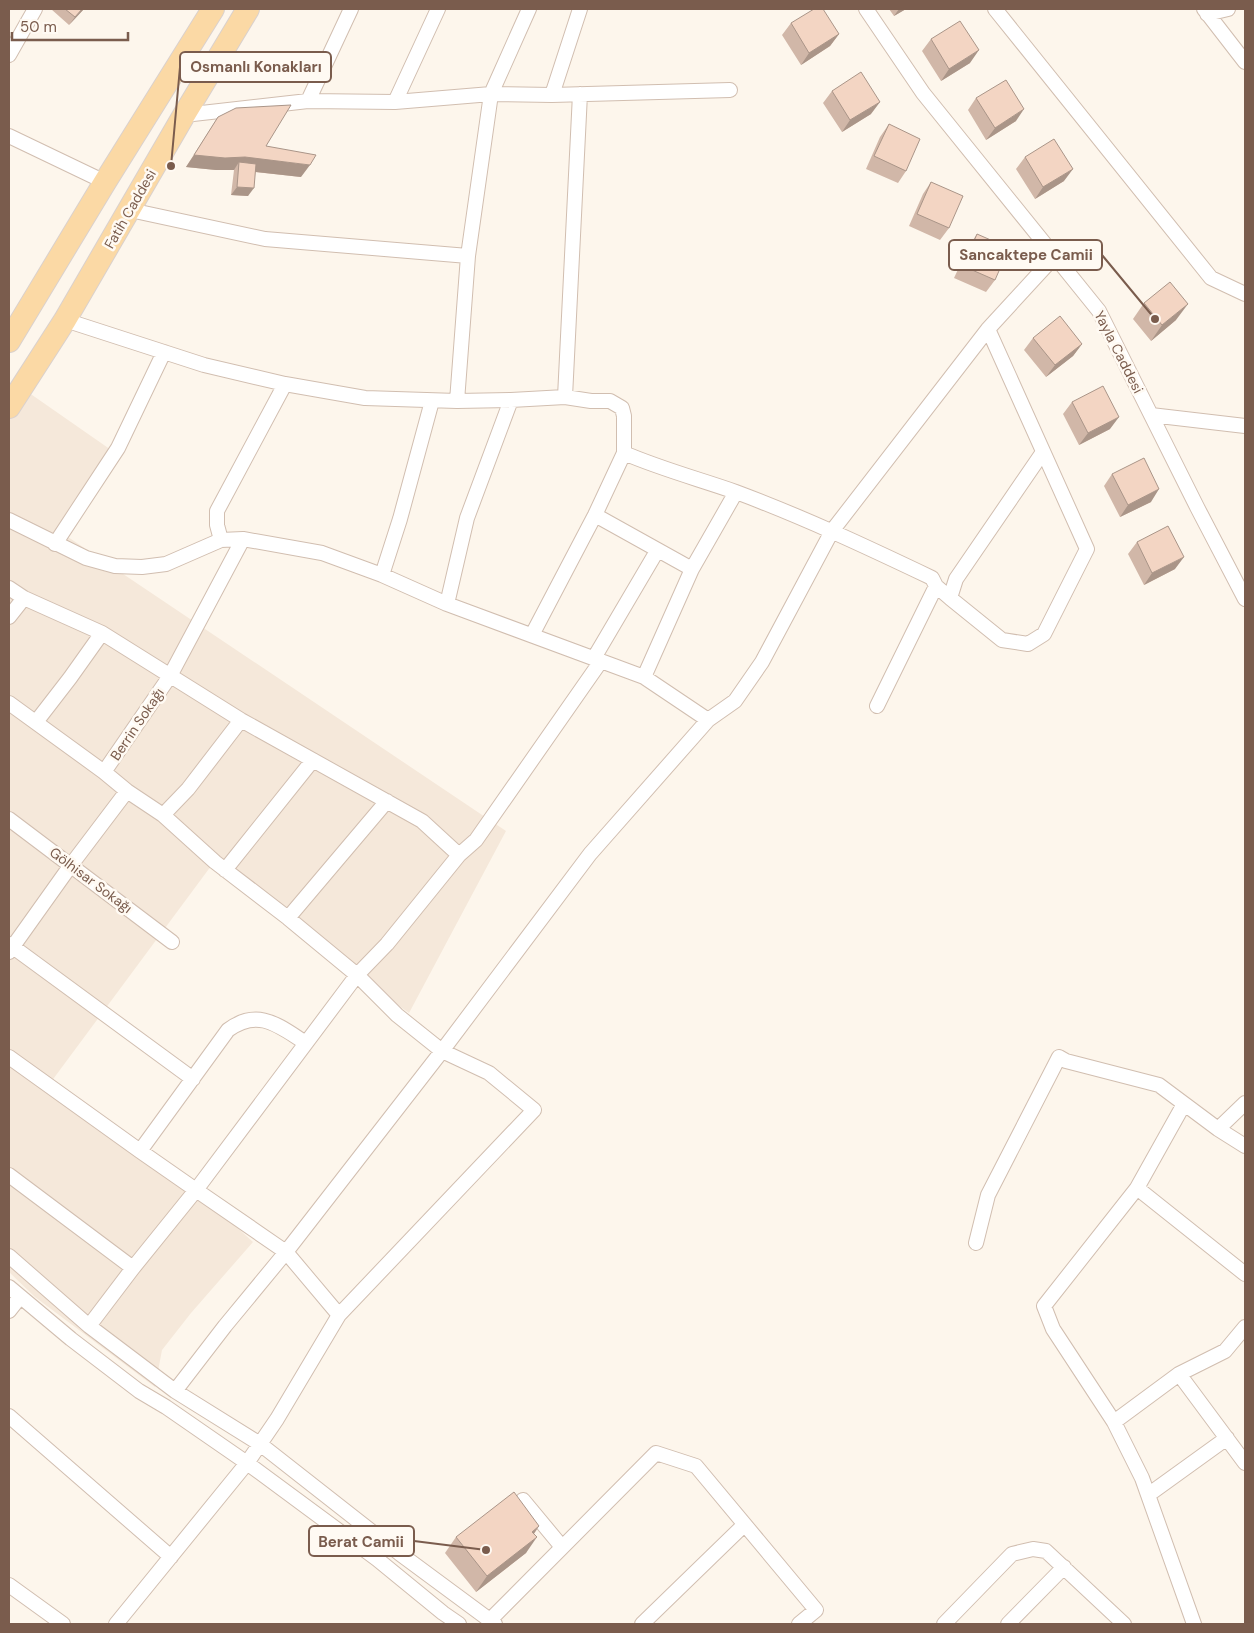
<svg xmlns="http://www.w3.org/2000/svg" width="1254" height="1633" font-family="'DM Sans',sans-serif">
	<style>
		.residential { fill: #f5e8da }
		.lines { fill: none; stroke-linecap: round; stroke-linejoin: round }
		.minor-casing { stroke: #d1beb0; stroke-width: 16 }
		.primary-casing { stroke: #dad1cd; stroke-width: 24 }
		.minor { stroke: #fff; stroke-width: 14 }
		.primary { stroke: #fbd9a5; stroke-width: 22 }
		.wall { fill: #d1b7a8 }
		.shaded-wall { fill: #aa9588 }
		.building { fill: #f3d5c3; stroke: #aa9588 }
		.labels { text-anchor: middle; stroke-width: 5; stroke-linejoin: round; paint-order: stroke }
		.street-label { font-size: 14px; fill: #7a5c4d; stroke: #fffaf3 }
		.leader { fill: none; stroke: #7a5c4d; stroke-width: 2 }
		.callout-dot { fill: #7a5c4d; stroke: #fffaf3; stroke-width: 2 }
		.callout { fill: #fffaf3; stroke: #7a5c4d; stroke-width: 2 }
		.callout-label { font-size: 15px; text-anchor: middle; font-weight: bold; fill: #7a5c4d }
	</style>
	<rect width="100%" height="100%" fill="#fdf6ec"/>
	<!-- residential -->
	<path class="residential" d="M12,381L114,452L68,537L506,831L409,1013L357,975L214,862L48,1086L196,1190L253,1242L191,1313L162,1350L155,1387L35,1297L9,1272V386Z"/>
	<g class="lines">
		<defs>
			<path id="minor" d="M866,9L923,93L1099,311L1197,507L1245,599
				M995,9L1211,278L1245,294
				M1204,9L1245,62
				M1207,14L1228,9
				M9,55L35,9
				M552,95L580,9
				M308,101L351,9
				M395,102L438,9
				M184,115L308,101L395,102L491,94L552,95L730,90
				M9,136L105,182
				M130,210L265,239L468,256
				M65,320L204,365L285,384L365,398L457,401L511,400L565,397L591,401H610L622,408L624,416V453C661,469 699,479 736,492C803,517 867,547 932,578L936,586L950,598L1002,640L1028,644L1044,634L1087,549L988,329
				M565,397L580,94
				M457,401L468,256L491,94L529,9
				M1151,415L1245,426
				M595,515L692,569
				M9,520L86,558L115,566L142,567L166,564L221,540L243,539L322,553L382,575L447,604L644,677L708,720
				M221,540L217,525V511L285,384
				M55,544L118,448L164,352
				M382,575L400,519L432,401
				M9,588L24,598L102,633L241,720L422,821L459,855L387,944L357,975L196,1190L286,1252L339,1315L277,1419L247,1463L116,1624
				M950,598L956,579L1043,452
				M447,604L467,518L511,400
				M9,617L24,598
				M532,635L595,515L624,453
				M594,658L657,551
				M644,677L692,569L736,492
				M9,703L104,772L127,791L163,815L215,862L288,918L357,975L397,1015L442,1051L489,1073L534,1110L339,1315
				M877,706L936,586
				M36,722L70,678L102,633
				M104,772L170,676L243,539
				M163,815L188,789L241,720
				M9,819L172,942
				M459,855L476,840L601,661
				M225,870L313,760
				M288,918L387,801
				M9,944L193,1079
				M9,952L71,865L127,791
				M9,1057L140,1151L196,1190L133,1268L89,1326
				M1184,1104L1137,1188L1245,1274
				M1218,1129L1245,1103
				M140,1151L228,1030C259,1007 280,1027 306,1043
				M9,1175L133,1268
				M1137,1188L1044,1306L1053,1329L1114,1422L1142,1478L1194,1624
				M976,1243L988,1195L1059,1057L1066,1061L1159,1085L1218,1129L1245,1146
				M9,1256L89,1326L175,1391L260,1444L399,1553L495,1624
				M9,1287L71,1339L139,1391L166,1407L247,1463L377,1559L443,1613L459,1624
				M9,1311L20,1297
				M1179,1374L1245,1463
				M175,1391L225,1326L286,1252L442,1051L590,854L708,720L735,701L762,662L832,531L988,329L1055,256
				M9,1416L171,1557
				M1114,1422L1179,1374L1225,1351L1245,1327
				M1148,1495L1227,1438
				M523,1500L562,1547
				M9,1585L63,1624
				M490,1620L656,1453L696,1466L816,1610L799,1624
				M642,1624L744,1525
				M944,1624L1012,1554L1033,1549L1046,1551L1124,1624
				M1008,1624L1064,1567"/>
			<path id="primary" d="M9,341L105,182L213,9
				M9,407L65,320L184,115L248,9"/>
		</defs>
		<!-- minor casing -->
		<use href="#minor" class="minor-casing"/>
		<!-- primary casing -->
		<use href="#primary" class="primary-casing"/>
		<!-- minor -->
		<use href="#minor" class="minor"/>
		<!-- primary -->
		<use href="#primary" class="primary"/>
	</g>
	<!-- wall -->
	<path class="wall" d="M51,9H84L69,25Z
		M889,9H906L894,16Z
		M791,23L839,34L830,46L801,65L782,35Z
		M931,39L970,63L941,81L922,51Z
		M832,91L871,114L842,132L823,103Z
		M976,98L1016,121L986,140L968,110Z
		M218,117L266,146L301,177L255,172L248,196L231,195L234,170H216L186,167Z
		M889,124L906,171L898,183L866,169L880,137Z
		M1025,157L1064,181L1035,199L1016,169Z
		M931,182L949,228L940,240L909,226L923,194Z
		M977,234L995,280L986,292L954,278L969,246Z
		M1144,303L1176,320L1151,341L1133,319Z
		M1033,338L1082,344L1073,356L1046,377L1024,350Z
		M1072,402L1110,429L1079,445L1063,414Z
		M1112,474L1151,502L1120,517L1104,486Z
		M1137,542L1175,569L1144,585L1128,554Z
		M539,1526L534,1534L526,1553L476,1592L445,1553L456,1537Z"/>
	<!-- shaded-wall -->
	<path class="shaded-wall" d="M82,9H84L69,25L75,17Z
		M899,9H906L894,16Z
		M839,34L830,46L801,65L809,53Z
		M979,50L970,63L941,81L949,69Z
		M880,102L871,114L842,132L850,120Z
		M1024,109L1016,121L986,140L995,128Z
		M194,155L245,157L310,165L301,177L238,170L239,162L234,170H216L186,167Z
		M1073,169L1064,181L1035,199L1043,187Z
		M237,187L254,188L248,196L231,195Z
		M1188,304L1176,320L1151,341L1162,325Z
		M1082,344L1073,356L1046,377L1055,365Z
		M1119,417L1110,429L1079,445L1088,433Z
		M1159,489L1151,502L1120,517L1128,505Z
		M1184,557L1175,569L1144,585L1152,573Z
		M539,1526L528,1542L532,1532Z
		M537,1537L526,1553L476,1592L487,1576Z"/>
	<!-- building -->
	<path class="building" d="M65,9H82L75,17Z
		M814,9H823L839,34L809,53L791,23Z
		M960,21L979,50L949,69L931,39Z
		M861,72L880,102L850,120L832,91Z
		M1006,80L1024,109L995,128L976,98Z
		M291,105L266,146L316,155L310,165L245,157L225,158L194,155L218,117L236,108Z
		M889,124L920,139L906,171L874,156Z
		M1054,139L1073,169L1043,187L1025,157Z
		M239,162L256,164L254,188L237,187Z
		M931,182L963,196L949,228L917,214Z
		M977,234L1009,248L995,280L963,266Z
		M1170,282L1188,304L1162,325L1144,303Z
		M1060,316L1082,344L1055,365L1033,338Z
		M1103,386L1119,417L1088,433L1072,402Z
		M1144,458L1159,489L1128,505L1112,474Z
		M1168,526L1184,557L1152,573L1137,542Z
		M514,1492L539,1526L532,1532L537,1537L487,1576L456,1537Z"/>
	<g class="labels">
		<!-- street labels -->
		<g class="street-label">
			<text transform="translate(130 209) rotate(-60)" y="5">Fatih Caddesi</text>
			<text transform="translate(1119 352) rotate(63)" y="5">Yayla Caddesi</text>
			<text transform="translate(137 724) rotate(-56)" y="5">Berrin Sokağı</text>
			<text transform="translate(91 880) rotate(37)" y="5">Gölhisar Sokağı</text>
		</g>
	</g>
	<!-- callouts -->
	<path class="leader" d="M171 166L180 67M1155 319L1102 255M486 1550L414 1541"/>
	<g class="callout-dot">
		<circle cx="171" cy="166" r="5"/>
		<circle cx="1155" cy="319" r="5"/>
		<circle cx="486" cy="1550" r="5"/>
	</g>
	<g class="callout">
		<rect x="180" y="52" width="151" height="30" rx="5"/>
		<rect x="949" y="240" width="153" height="30" rx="5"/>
		<rect x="309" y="1526" width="105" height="30" rx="5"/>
	</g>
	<g class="callout-label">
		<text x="256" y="72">Osmanlı Konakları</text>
		<text x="1026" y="260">Sancaktepe Camii</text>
		<text x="361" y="1547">Berat Camii</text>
	</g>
	<!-- border -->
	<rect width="1254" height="1633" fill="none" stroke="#7a5c4d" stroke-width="20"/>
	<!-- scale -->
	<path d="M12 32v8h116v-8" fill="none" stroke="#7a5c4d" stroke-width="2.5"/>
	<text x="20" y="32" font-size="15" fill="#7a5c4d" stroke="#fffaf3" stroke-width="4" paint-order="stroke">50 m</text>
</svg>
